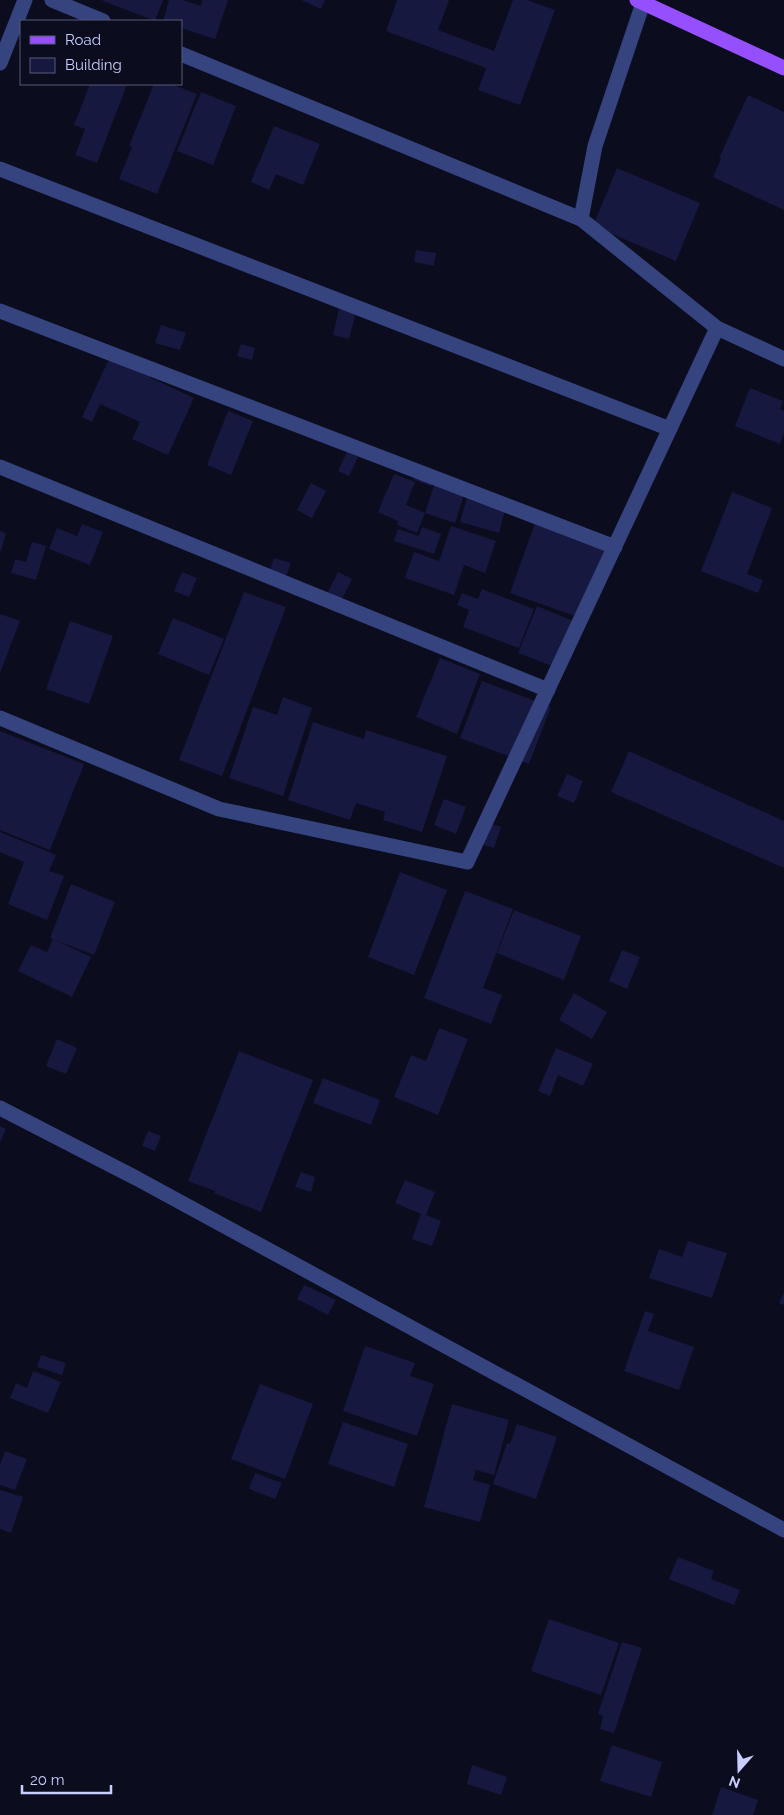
<svg xmlns="http://www.w3.org/2000/svg" width="784" height="1815" font-family="Raleway,sans-serif">
	<style>
		.building { fill: #17183f }
		.lines { fill: none; stroke-linecap: round; stroke-linejoin: round }
		.minor { stroke: #35437e; stroke-width: 15 }
		.major { stroke: #964fff; stroke-width: 15 }
	</style>
	<rect width="100%" height="100%" fill="#0b0c1e"/>
	<!-- building -->
	<path class="building" d="M101,0H163L155,21Z
		M169,0H183L201,6L202,0H228L215,39L181,28V21H163Z
		M301,0H325L321,9Z
		M397,0H449L438,30L494,51L513,0H527L555,10L520,105L478,90L486,68L386,31Z
		M90,84H127L97,163L75,155L85,129L74,125Z
		M154,84H171L197,94L157,194L119,179L132,147L129,146Z
		M201,92L236,106L213,165L177,151Z
		M748,95L784,112V210L713,177L721,159L719,158Z
		M274,126L320,144L303,185L276,174L269,190L251,182Z
		M617,168L700,203L676,261L593,226Z
		M416,250L436,253L434,266L414,262Z
		M339,309L356,312L349,339L333,335Z
		M161,325L186,333L180,350L155,343Z
		M241,344L255,348L252,360L237,356Z
		M110,357L150,375L149,377L194,398L168,455L132,439L140,422L100,404L92,422L82,417Z
		M750,388L783,401L780,409L784,411V433L780,444L735,426Z
		M228,411L253,421L231,475L207,465Z
		M347,452L358,457L349,476L338,471Z
		M417,471L434,477L431,486L414,480Z
		M394,474L415,482L406,505L425,513L437,476L467,485L455,523L425,513L417,533L397,525L398,521L378,512Z
		M311,483L326,491L312,518L297,510Z
		M469,491L507,502L499,533L460,522Z
		M732,492L772,508L747,574L763,580L758,593L701,571Z
		M535,523L611,549L586,620L510,593Z
		M82,524L103,532L90,565L49,549L57,528L77,536Z
		M451,526L496,541L485,573L464,565L454,595L405,578L414,552L439,561Z
		M422,527L441,534L434,554L394,541L398,529L419,536Z
		M0,531L6,533L1,551H0Z
		M32,542L46,546L36,580L11,573L15,559L26,562Z
		M274,558L291,563L286,577L269,572Z
		M182,572L197,578L189,597L174,591Z
		M338,572L352,579L340,603L326,596Z
		M482,589L534,609L519,648L463,627L469,610L457,605L462,593L478,599Z
		M244,592L286,607L222,776L179,760Z
		M537,606L583,625L565,671L518,653Z
		M0,614L20,621L0,673Z
		M173,618L224,639L209,675L158,654Z
		M70,621L113,636L89,704L46,689Z
		M440,658L480,674L457,734L416,717Z
		M482,681L551,707L529,764L460,738Z
		M283,697L312,708L283,796L229,778L253,707L277,715Z
		M313,722L364,739L366,730L447,756L422,832L383,820L385,812L356,803L350,820L288,800Z
		M0,731L84,764L50,850L0,830Z
		M629,751L784,821V868L611,792Z
		M567,774L583,781L574,803L557,796Z
		M444,799L466,807L456,834L434,825Z
		M486,822L501,827L494,848L480,844Z
		M0,832L56,855L49,871L64,876L47,920L8,904L24,862L0,852Z
		M400,872L447,890L414,975L368,957Z
		M71,884L115,902L94,955L50,938Z
		M465,891L513,909L483,988L502,995L491,1024L424,998Z
		M514,910L581,936L564,980L497,953Z
		M53,939L91,957L72,997L18,971L31,945L47,952Z
		M622,950L640,957L627,989L609,981Z
		M574,993L607,1012L592,1039L559,1020Z
		M439,1028L468,1039L438,1115L394,1097L411,1055L426,1061Z
		M57,1039L77,1048L66,1074L46,1066Z
		M556,1048L593,1064L583,1086L558,1075L550,1096L538,1091Z
		M239,1051L313,1080L261,1212L214,1193L215,1191L188,1181Z
		M323,1078L380,1100L371,1125L313,1103Z
		M0,1126L6,1129L0,1142Z
		M148,1131L161,1136L155,1151L142,1146Z
		M301,1172L315,1177L311,1192L295,1187Z
		M405,1180L435,1192L426,1215L441,1221L432,1246L412,1239L421,1214L395,1203Z
		M688,1241L727,1253L712,1298L649,1278L659,1249L682,1257Z
		M304,1285L336,1300L328,1315L297,1299Z
		M784,1292V1305L779,1303Z
		M645,1311L654,1314L648,1331L694,1347L679,1390L624,1371Z
		M365,1346L415,1363L410,1376L434,1384L417,1436L343,1411Z
		M41,1355L66,1363L62,1375L37,1367Z
		M33,1371L61,1382L48,1413L10,1398L16,1383L27,1388Z
		M260,1384L313,1404L285,1479L231,1459Z
		M452,1404L509,1420L494,1475L476,1470L473,1480L490,1485L480,1522L424,1507Z
		M343,1422L408,1444L394,1487L328,1464Z
		M517,1424L557,1437L536,1499L493,1484L507,1443L510,1444Z
		M5,1451L27,1459L15,1490L0,1485V1465Z
		M255,1473L282,1483L275,1499L249,1489Z
		M0,1490L23,1497L11,1533L0,1529Z
		M678,1557L714,1571L711,1579L740,1590L734,1605L669,1579Z
		M549,1619L619,1643L601,1695L531,1671Z
		M622,1642L642,1648L614,1733L600,1729L603,1716L598,1714Z
		M612,1745L662,1762L651,1797L600,1781Z
		M472,1765L507,1777L501,1795L467,1784Z
		M721,1787L758,1800L753,1815H712Z"/>
	<g class="lines">
		<!-- minor -->
		<path class="minor" d="M52,0L103,21
			M181,54L581,219L717,328
			M0,63L25,0
			M0,169L670,429
			M581,219L595,146L643,3
			M0,311L615,547
			M0,467L548,690
			M0,718L219,809L467,862L717,328L784,359
			M0,1108L136,1178L784,1530"/>
		<!-- major -->
		<path class="major" d="M637,0L784,68"/>
	</g>
	<!-- legend -->
	<rect x="20" y="20" width="162" height="65" fill="#0b0c1e" stroke="#575a78"/>
	<rect x="30" y="36" width="25" height="8" fill="#964fff" stroke="#575a78"/>
	<text x="65" y="45" font-size="15" fill="#c8ceff">Road</text>
	<rect x="30" y="58" width="25" height="15" fill="#17183f" stroke="#575a78"/>
	<text x="65" y="70" font-size="15" fill="#c8ceff">Building</text>
	<!-- north arrow -->
	<g transform="translate(739 1770) rotate(200)" stroke="#0b0c1e" stroke-width="4" paint-order="stroke">
	<path d="M0-4L9 19L0 12L-9 19Z" fill="#c8ceff"/>
	<text y="-8" font-size="14" font-weight="bold" text-anchor="middle" fill="#c8ceff">N</text>
	</g>
	<!-- scale -->
	<path d="M22 1785v8h89v-8" fill="none" stroke="#c8ceff" stroke-width="2.5"/>
	<text x="30" y="1785" font-size="15" fill="#c8ceff" stroke="#0b0c1e" stroke-width="4" paint-order="stroke">20 m</text>
</svg>
